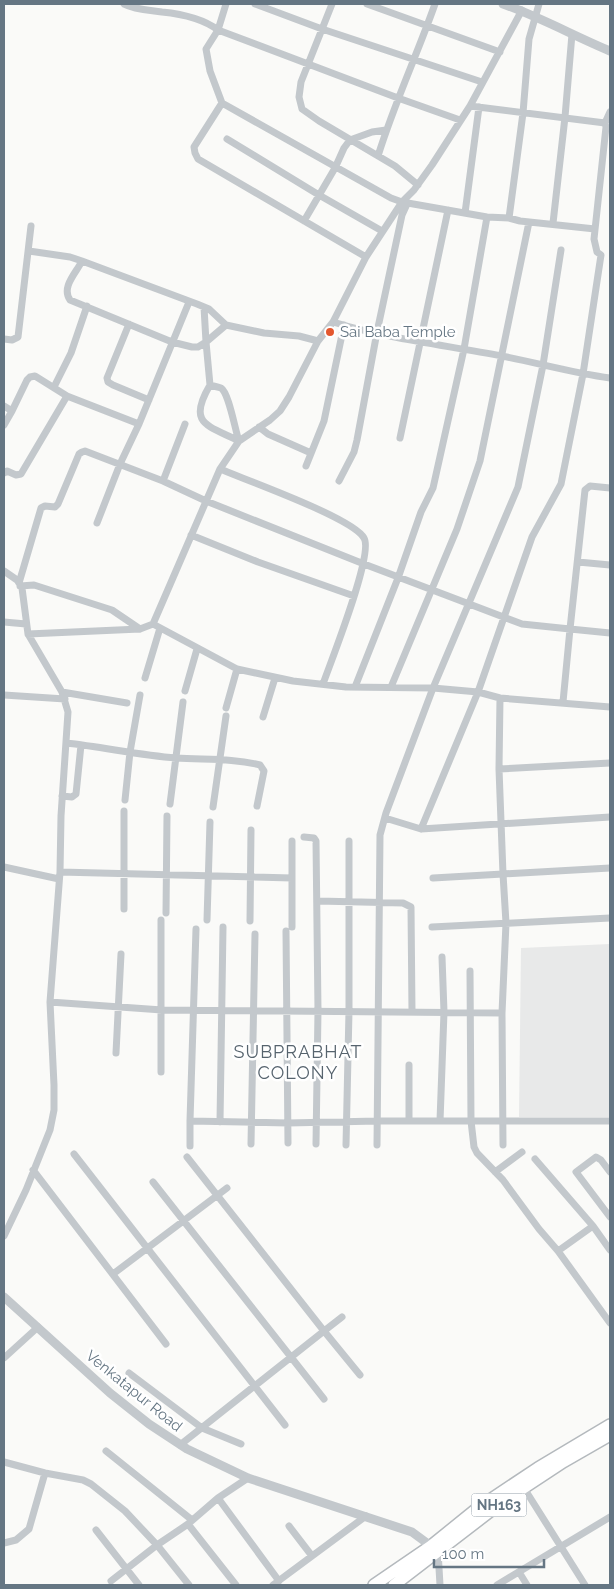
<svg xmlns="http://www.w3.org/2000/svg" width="614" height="1589" font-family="Raleway,sans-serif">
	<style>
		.built { fill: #e8e9e9 }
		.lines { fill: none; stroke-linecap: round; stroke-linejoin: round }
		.trunk-casing { stroke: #b4b9bd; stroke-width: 14 }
		.minor { stroke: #c3c8cc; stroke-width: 7 }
		.tertiary { stroke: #c3c8cc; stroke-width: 9 }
		.trunk { stroke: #fff; stroke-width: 11 }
		.poi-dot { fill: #e4572e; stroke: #fff; stroke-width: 2 }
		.labels { text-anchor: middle; stroke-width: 5; stroke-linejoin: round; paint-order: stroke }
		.shield { fill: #fff; stroke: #939fa8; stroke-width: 1 }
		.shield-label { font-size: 14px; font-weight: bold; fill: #657683 }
		.poi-label { font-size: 15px; fill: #657683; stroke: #fff; text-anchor: start }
		.street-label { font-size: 15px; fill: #657683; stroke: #fff }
		.quarter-label { font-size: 18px; letter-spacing: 1px; fill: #57646e; stroke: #fff }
	</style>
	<rect width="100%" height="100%" fill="#fafaf8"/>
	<!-- built -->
	<path class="built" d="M610,944V1117H519L521,948Z"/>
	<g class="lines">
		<defs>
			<path id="trunk" d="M374,1585L431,1546L478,1508L538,1468L610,1425
				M394,1585L502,1502L563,1462L610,1435"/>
		</defs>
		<!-- trunk casing -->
		<use href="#trunk" class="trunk-casing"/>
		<!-- minor -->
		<path class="minor" d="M124,4C136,10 149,10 162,12C182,14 202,18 218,30L206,49L210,71L222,103L194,147L195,153L198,159L366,257
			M226,4L218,30L398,98L460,120
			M255,4L322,29L482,82
			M332,4L301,82L299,97L302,109L319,121L395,166L418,185
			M367,4L500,52
			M222,103L391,198L402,202L487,217L509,218L520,221L595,229
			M605,123L610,112
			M227,139L319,195L382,231
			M378,156C394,104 417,55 435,4
			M465,213L479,107
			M509,218L523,113L529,39L539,4
			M304,221L335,168L344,148L350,140L372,132L386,130
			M553,223L565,117L572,34
			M29,251L70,257L82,261
			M204,307L206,342L198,347H192L172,342L70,300C61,287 76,273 82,261L197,304L209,309L226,325L264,333L299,336L318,341
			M333,322C388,339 445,345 502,356C538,363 573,373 610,378
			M129,324L107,378L108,382L113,385L149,400
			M4,339L12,340L18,337L31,226
			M210,385C213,386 218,387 221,388C229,393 235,430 239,441C207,425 187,424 210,385Z
			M210,385L206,342L226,325
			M54,387L71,353L87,306
			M4,406L12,411
			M4,425L12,411L27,380L30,377L35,376L67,396L139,424
			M259,427L268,434L311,453
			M400,438L448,210
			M306,466L324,421L344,325
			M220,469C246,480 353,518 364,538C374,554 331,661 323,684
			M4,473L7,471L16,475L21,474L67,396
			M163,481L185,424
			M339,481L354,452L357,440L377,332L402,215L407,204
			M97,523L120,464L139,424L189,302
			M191,535L258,562L354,596
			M578,562L610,565
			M4,571L17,580L22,588L28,634L62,692L68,712L61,816L60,872L50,1002L54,1085V1110L50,1130L26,1190L4,1236
			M19,583L41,508L45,506L55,507L58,504L79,454L82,452L85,451L163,481L206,501L364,564L522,624L570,629L585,490L590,486L610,488
			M20,586L34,585L112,610L140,629
			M4,622L26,624
			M153,624L237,669L293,681L346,687L433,688L478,692L500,698L610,707
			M28,634L140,629L153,624L220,469L239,441L270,420L280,411L289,397L318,341L333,322L366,257L402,202L414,190L432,165L470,106L522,10
			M145,678L160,628
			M355,687L398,578L421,512L433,488L464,349L487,217
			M391,687L457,529L480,461L529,222
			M185,691L197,649
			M62,692L127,703
			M4,695L65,699
			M563,702L570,629L610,633
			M226,708L237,669
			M263,717L275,678
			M66,743C103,747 139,755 176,758C204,760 233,758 260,765L264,771L257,806
			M499,769L610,763
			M62,796L72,797L76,794L81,745
			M125,800L130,752L140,695
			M170,804L183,702
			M213,807L226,716
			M385,818L421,829L610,817
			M421,829L478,692L532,537L561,484L583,374L601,255L597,252L594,239L606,127L605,123L470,106
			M304,837L314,838L316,841L318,1011L316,1144
			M4,867L59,879
			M60,872L292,878
			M433,878L503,874L499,769L500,698
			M318,901L403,903L411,907L412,1012
			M124,909V811
			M166,913L167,816
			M207,920L210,822
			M250,921L251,830
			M292,927V841
			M432,927L610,918
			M196,929L190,1121L288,1123L377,1121H610
			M286,931L288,1143
			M470,971L471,1121L474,1147L477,1153L503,1180L539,1229L558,1251L610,1323
			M50,1002L162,1010L502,1013
			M116,1053L121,954
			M161,1072V920
			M409,1121V1065
			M440,1121L444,1012L442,957
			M220,1122L223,927
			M251,1144L255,934
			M346,1145L349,1011V841
			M377,1145L380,835L386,813L433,688L518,487L543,365L561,250
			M503,1145L502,1013L506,923L503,874L610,868
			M190,1146V1121
			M74,1154L285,1425
			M535,1159L593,1226L610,1250
			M33,1170L166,1344
			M495,1172L522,1152
			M610,1172L601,1160L596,1157L576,1172L610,1217
			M153,1182L324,1399
			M558,1251L593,1226
			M113,1274L227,1188
			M342,1317L324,1331L360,1375
			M4,1358L38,1327
			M129,1373L202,1428L241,1444
			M180,1445L324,1331L187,1157
			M106,1451L192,1520
			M4,1462L45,1473L83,1480L91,1484L125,1511L157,1545L189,1585
			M524,1488L585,1585
			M218,1498L279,1581
			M188,1524L236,1585
			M289,1526L312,1556
			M96,1530L139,1585
			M4,1543L16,1540L29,1529L45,1473
			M438,1551L440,1585
			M519,1572L527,1585
			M111,1581L157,1545L188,1524L218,1498L248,1478
			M273,1585L366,1516
			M497,1585L610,1517"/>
		<!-- tertiary -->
		<path class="tertiary" d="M503,4C540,17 574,36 610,51
			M4,1297L110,1393L149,1424L187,1449L248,1478L412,1532L431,1546"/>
		<!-- trunk -->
		<use href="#trunk" class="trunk"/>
	</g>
	<!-- markers -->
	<circle class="poi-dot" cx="330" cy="332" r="5"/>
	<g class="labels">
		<!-- shield labels -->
		<rect class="shield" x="471.5" y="1493.5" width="55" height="23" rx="4"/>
		<g class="shield-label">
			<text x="499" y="1510">NH163</text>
		</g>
		<!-- poi labels -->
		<g class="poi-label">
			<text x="340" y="337">Sai Baba Temple</text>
		</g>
		<!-- street labels -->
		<g class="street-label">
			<text transform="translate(134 1391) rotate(39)" y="5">Venkatapur Road</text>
		</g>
		<!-- quarter labels -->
		<g class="quarter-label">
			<text x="298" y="1058">SUBPRABHAT<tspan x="298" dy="21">COLONY</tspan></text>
		</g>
	</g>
	<!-- border -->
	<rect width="614" height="1589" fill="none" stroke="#657683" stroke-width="10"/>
	<!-- scale -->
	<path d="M434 1559v8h110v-8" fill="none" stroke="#657683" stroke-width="2.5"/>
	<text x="442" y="1559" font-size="15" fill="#657683" stroke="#ffffff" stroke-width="4" paint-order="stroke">100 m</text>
</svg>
